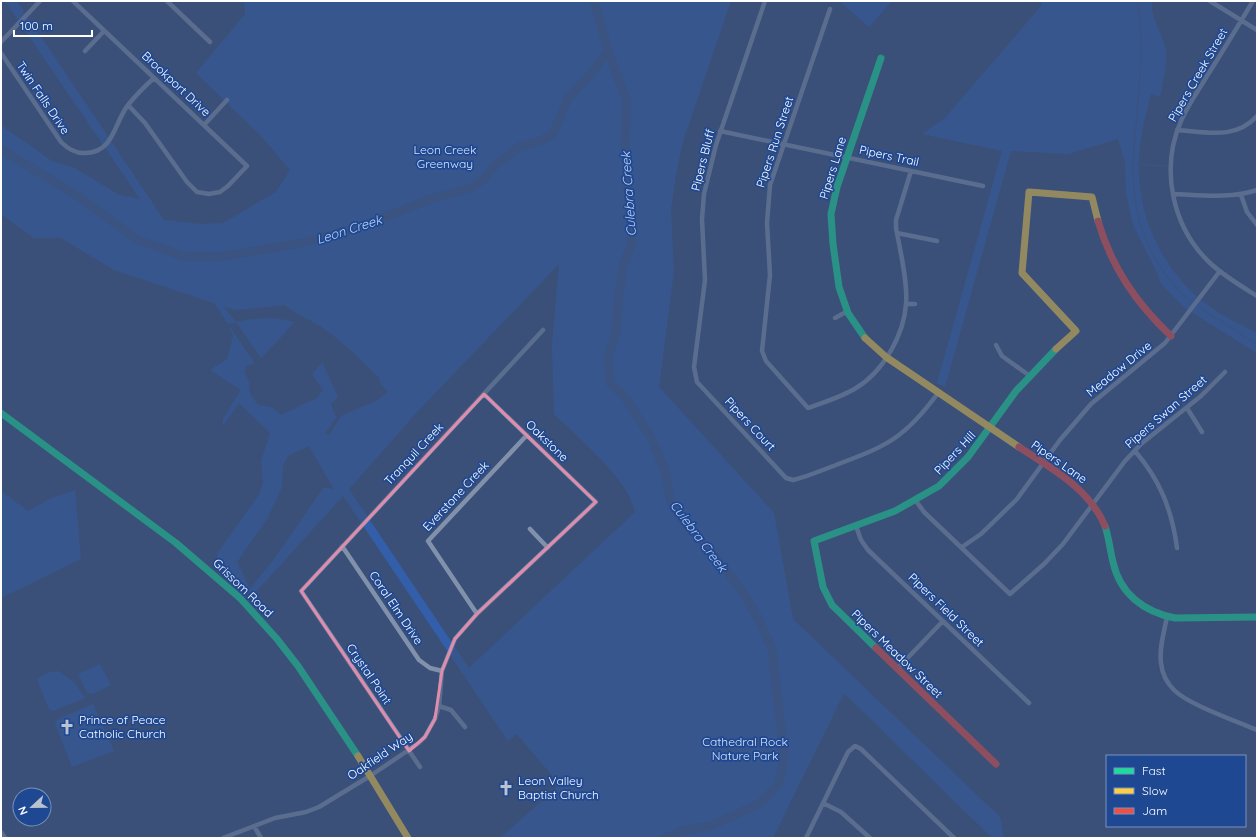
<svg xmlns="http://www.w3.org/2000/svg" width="1258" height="839" font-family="Quicksand,sans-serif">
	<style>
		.green { fill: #335ea9; fill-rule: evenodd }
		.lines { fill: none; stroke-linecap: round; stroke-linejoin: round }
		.stream { stroke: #3a578d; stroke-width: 1.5 }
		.river { stroke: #3a578d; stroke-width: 9 }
		.street { stroke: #8291ab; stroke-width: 4.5 }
		.fast { stroke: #16e098; stroke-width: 7 }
		.slow { stroke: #ffcf43; stroke-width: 7 }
		.jam { stroke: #f24e42; stroke-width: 7 }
		.marked { fill: none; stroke: #e08cad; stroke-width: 3; stroke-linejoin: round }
		.labels { text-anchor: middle; stroke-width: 3.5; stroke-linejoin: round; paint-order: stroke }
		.street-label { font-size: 12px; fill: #fff; stroke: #1f4893 }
		.park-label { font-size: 12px; fill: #d7e4fa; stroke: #1f4893 }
		.poi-label { font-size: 12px; fill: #fff; stroke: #1f4893; text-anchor: start }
		.water-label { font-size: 13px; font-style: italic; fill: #bdd2f5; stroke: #1f4893 }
	</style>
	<rect width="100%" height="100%" fill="#3a5078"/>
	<!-- green -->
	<path class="green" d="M5,1H17L164,220L201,224L223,223L276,192L290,170L262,137L196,73L245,14L244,1H731L683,141L676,175L671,209L674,272L659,387L774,513L793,619L1000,817L1004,838H992L844,693L773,838H500L560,785L517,734L508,741L343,496L253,595L242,590L221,569L217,554L260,493L263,483L261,461L270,433L239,403L223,426V419L241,390L210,370L227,359L233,336L228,324L214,303L114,270L61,238H34L1,214V125L52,161L75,168L119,195L140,199ZM559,264L552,345L554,414C579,439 628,478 635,512L469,668L349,489L418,411ZM285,305C296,315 310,319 323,328C343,342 362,360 379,378L381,384L388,392L378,400L341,416L329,435L325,433L336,418L331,404L338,397L322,362L312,374L323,390L317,398L281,415L272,407L258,405L250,394L249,382L244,371L247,365L255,364L228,324L236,322L261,358L282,336L294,322C273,316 256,318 236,322L224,307L236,310ZM309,446L334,489L324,487L274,559L250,589L237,562L267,519L282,487L283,465L289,455Z
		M839,1H892L869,27Z
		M1039,1H1152C1150,19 1163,33 1166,51C1168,63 1162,85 1160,97L1151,94C1147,111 1142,128 1140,145C1132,206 1158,267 1206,304C1221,316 1240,324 1257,333V353L1185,308L1161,284L1157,272L1133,225L1126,193L1125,162L1118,139L1068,154L1011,151L945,387L937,383L1002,151L922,134L944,119L1042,5Z
		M75,490L81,559L1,598V491L28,511L52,498Z
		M100,664L111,685L92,694L87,692L78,674Z
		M58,671L74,682L85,698L53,711L49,709L37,679L47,673Z
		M93,704L114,751L72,767L55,723L58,719Z"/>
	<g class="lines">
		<!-- stream -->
		<path class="stream" d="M1137,1C1157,111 1090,211 1191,302
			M1132,164L1166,166
			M1200,308L1257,344"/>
		<!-- river -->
		<path class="river" d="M594,1L608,51L627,102L625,145L632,243L623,266L619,293L616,332L608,358L610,383L625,397L652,439L665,471L671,502L680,517L720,562L744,594L758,618L772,649L784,756L779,784L759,804L710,826L681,831L666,838
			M1,149L79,197L138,240L183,256L218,257L302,243L359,227L431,199L471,188L484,179L493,167L519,147L542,140L553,134L568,98L590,75L608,51"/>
		<!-- street -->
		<path class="street" d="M73,1L247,166L228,186L220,192L209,194L197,192L187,182L145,123L128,105
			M167,1L210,42
			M765,1L716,145L704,194L702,219L705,280L694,367L697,382L786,478L793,480C807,477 822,470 836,465C887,446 905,438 938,393
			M1210,1L1257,30
			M1253,1C1238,26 1223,51 1207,76C1198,91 1188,105 1181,121C1160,169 1172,227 1210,263C1224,276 1241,286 1257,296
			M830,9L770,185L767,223L770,275L762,351L766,361L808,408C824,402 842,397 856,388C883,372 904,335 906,304C908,283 900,249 896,228V220L911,171
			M1,42L40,1
			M85,51L104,31
			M1,53L61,142C68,149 76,154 86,153C114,152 114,123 128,105C136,95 145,86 154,78
			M204,125L227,100
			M1177,130C1206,132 1236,140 1257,116
			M720,131L983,186
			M1173,194C1201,195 1230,199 1257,190
			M1241,195L1247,212L1257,225
			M897,233L937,241
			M906,304H915
			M835,318L846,312
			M996,345L1002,356L1030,376
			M1187,408L1202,432
			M1135,451C1160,480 1172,510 1177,548
			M916,501L924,512L1010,594L1044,564L1063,544L1125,461L1141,444L1201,396L1225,372
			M856,526L861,540L868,550L1029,703
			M530,529L548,548
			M342,546L419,660L430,668L442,671
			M962,547L981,534L1017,499L1060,440L1091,404L1165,343L1220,271
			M477,614L428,541L527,435
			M1167,617C1164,632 1159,648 1161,663C1162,673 1167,683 1174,690C1189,705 1236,721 1257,730
			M897,669L943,621
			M439,706L451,710L465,727
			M420,767L301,591L543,330
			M823,803L841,812L870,838
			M254,826L261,838
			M1,832L5,838
			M223,838L275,818L306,812L319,807L370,776L419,743L425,737L435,719L439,706L442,671L455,639L477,614L596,502L484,394
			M806,838L848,752L855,746L861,749L954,838"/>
		<!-- fast -->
		<path class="fast" d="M865,338L848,313L839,287L833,244L831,214L837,187L881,58
			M1,413L176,543L240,598L277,639L298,666L358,756
			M1105,526C1109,538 1110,550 1113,562C1120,594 1144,612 1175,618L1257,617
			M876,648L832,605L823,587L814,541L895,511L939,486L968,457L1016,391L1056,349"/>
		<!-- slow -->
		<path class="slow" d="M865,338L886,357L1019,447
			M1056,349L1076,331L1022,273L1029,192L1092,197L1098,221
			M358,756L408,838"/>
		<!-- jam -->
		<path class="jam" d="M1098,221C1112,268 1136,303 1171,336
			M1019,447C1052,469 1089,488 1105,526
			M876,648L996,764"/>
	</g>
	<!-- marked area -->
	<path d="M0 0H1258V839H0ZM484,394L596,502L477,614L455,639L442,671L435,719L425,737L409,751L301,591Z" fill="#3a5078" fill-opacity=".55" fill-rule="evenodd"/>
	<path class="marked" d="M484,394L596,502L477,614L455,639L442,671L435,719L425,737L409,751L301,591Z"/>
	<!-- icons -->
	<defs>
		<symbol id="church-bare" viewBox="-9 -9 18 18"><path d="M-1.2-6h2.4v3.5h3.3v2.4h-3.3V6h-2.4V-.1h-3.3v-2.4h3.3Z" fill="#bac2d0" stroke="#1f4893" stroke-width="2.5" paint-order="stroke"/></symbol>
	</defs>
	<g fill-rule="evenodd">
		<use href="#church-bare" x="56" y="716" width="22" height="22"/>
		<use href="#church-bare" x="495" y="777" width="22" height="22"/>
	</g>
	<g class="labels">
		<!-- street labels -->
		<g class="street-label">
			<text transform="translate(1198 75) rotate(-60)" y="4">Pipers Creek Street</text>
			<text transform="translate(176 84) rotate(43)" y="4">Brookport Drive</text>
			<text transform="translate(43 98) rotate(56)" y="4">Twin Falls Drive</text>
			<text transform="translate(775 142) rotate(-72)" y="4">Pipers Run Street</text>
			<text transform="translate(889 156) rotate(12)" y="4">Pipers Trail</text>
			<text transform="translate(703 160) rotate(-76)" y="4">Pipers Bluff</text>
			<text transform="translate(833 168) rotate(-73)" y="4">Pipers Lane</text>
			<text transform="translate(1119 369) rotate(-39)" y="4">Meadow Drive</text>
			<text transform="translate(1166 412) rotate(-41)" y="4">Pipers Swan Street</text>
			<text transform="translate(750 424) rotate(47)" y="4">Pipers Court</text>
			<text transform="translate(547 441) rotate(44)" y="4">Oakstone</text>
			<text transform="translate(955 453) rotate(-47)" y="4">Pipers Hill</text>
			<text transform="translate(414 454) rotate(-47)" y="4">Tranquil Creek</text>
			<text transform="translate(1059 462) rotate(35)" y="4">Pipers Lane</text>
			<text transform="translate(456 496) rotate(-47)" y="4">Everstone Creek</text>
			<text transform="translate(243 588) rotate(44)" y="4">Grissom Road</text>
			<text transform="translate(396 608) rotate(56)" y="4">Coral Elm Drive</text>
			<text transform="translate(946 610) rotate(44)" y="4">Pipers Field Street</text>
			<text transform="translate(897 654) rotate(44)" y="4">Pipers Meadow Street</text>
			<text transform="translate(369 674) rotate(56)" y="4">Crystal Point</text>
			<text transform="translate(380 756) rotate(-34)" y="4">Oakfield Way</text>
		</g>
		<!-- park labels -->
		<g class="park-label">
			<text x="445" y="154">Leon Creek<tspan x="445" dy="14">Greenway</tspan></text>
			<text x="745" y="746">Cathedral Rock<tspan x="745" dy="14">Nature Park</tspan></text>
		</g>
		<!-- poi labels -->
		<g class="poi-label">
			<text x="79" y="724">Prince of Peace<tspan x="79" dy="14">Catholic Church</tspan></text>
			<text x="518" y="785">Leon Valley<tspan x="518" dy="14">Baptist Church</tspan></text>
		</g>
		<!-- water labels -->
		<g class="water-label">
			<text transform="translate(628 194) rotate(-94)" y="5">Culebra Creek</text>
			<text transform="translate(349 229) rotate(-18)" y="5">Leon Creek</text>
			<text transform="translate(699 536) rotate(53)" y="5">Culebra Creek</text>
		</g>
	</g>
	<!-- border -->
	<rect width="1258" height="839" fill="none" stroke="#ffffff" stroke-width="4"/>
	<!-- legend -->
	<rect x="1106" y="755" width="140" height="72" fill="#1f4893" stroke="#7991be"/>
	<rect x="1114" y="768" width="20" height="6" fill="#16e098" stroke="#7991be"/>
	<text x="1142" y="775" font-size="12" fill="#ffffff">Fast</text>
	<rect x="1114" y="788" width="20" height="6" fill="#ffcf43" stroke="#7991be"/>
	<text x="1142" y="795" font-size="12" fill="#ffffff">Slow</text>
	<rect x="1114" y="808" width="20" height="6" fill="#f24e42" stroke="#7991be"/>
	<text x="1142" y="815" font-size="12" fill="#ffffff">Jam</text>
	<!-- north arrow -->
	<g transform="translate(32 807) rotate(248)"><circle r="19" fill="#1f4893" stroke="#7991be"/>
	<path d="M0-3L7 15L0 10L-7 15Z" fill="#bac2d0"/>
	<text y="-6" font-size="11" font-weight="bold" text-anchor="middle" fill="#ffffff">N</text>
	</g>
	<!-- scale -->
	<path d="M14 30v6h78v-6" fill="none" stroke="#ffffff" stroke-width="2"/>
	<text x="20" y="30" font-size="12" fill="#ffffff" stroke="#1f4893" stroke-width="3" paint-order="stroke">100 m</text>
</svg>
